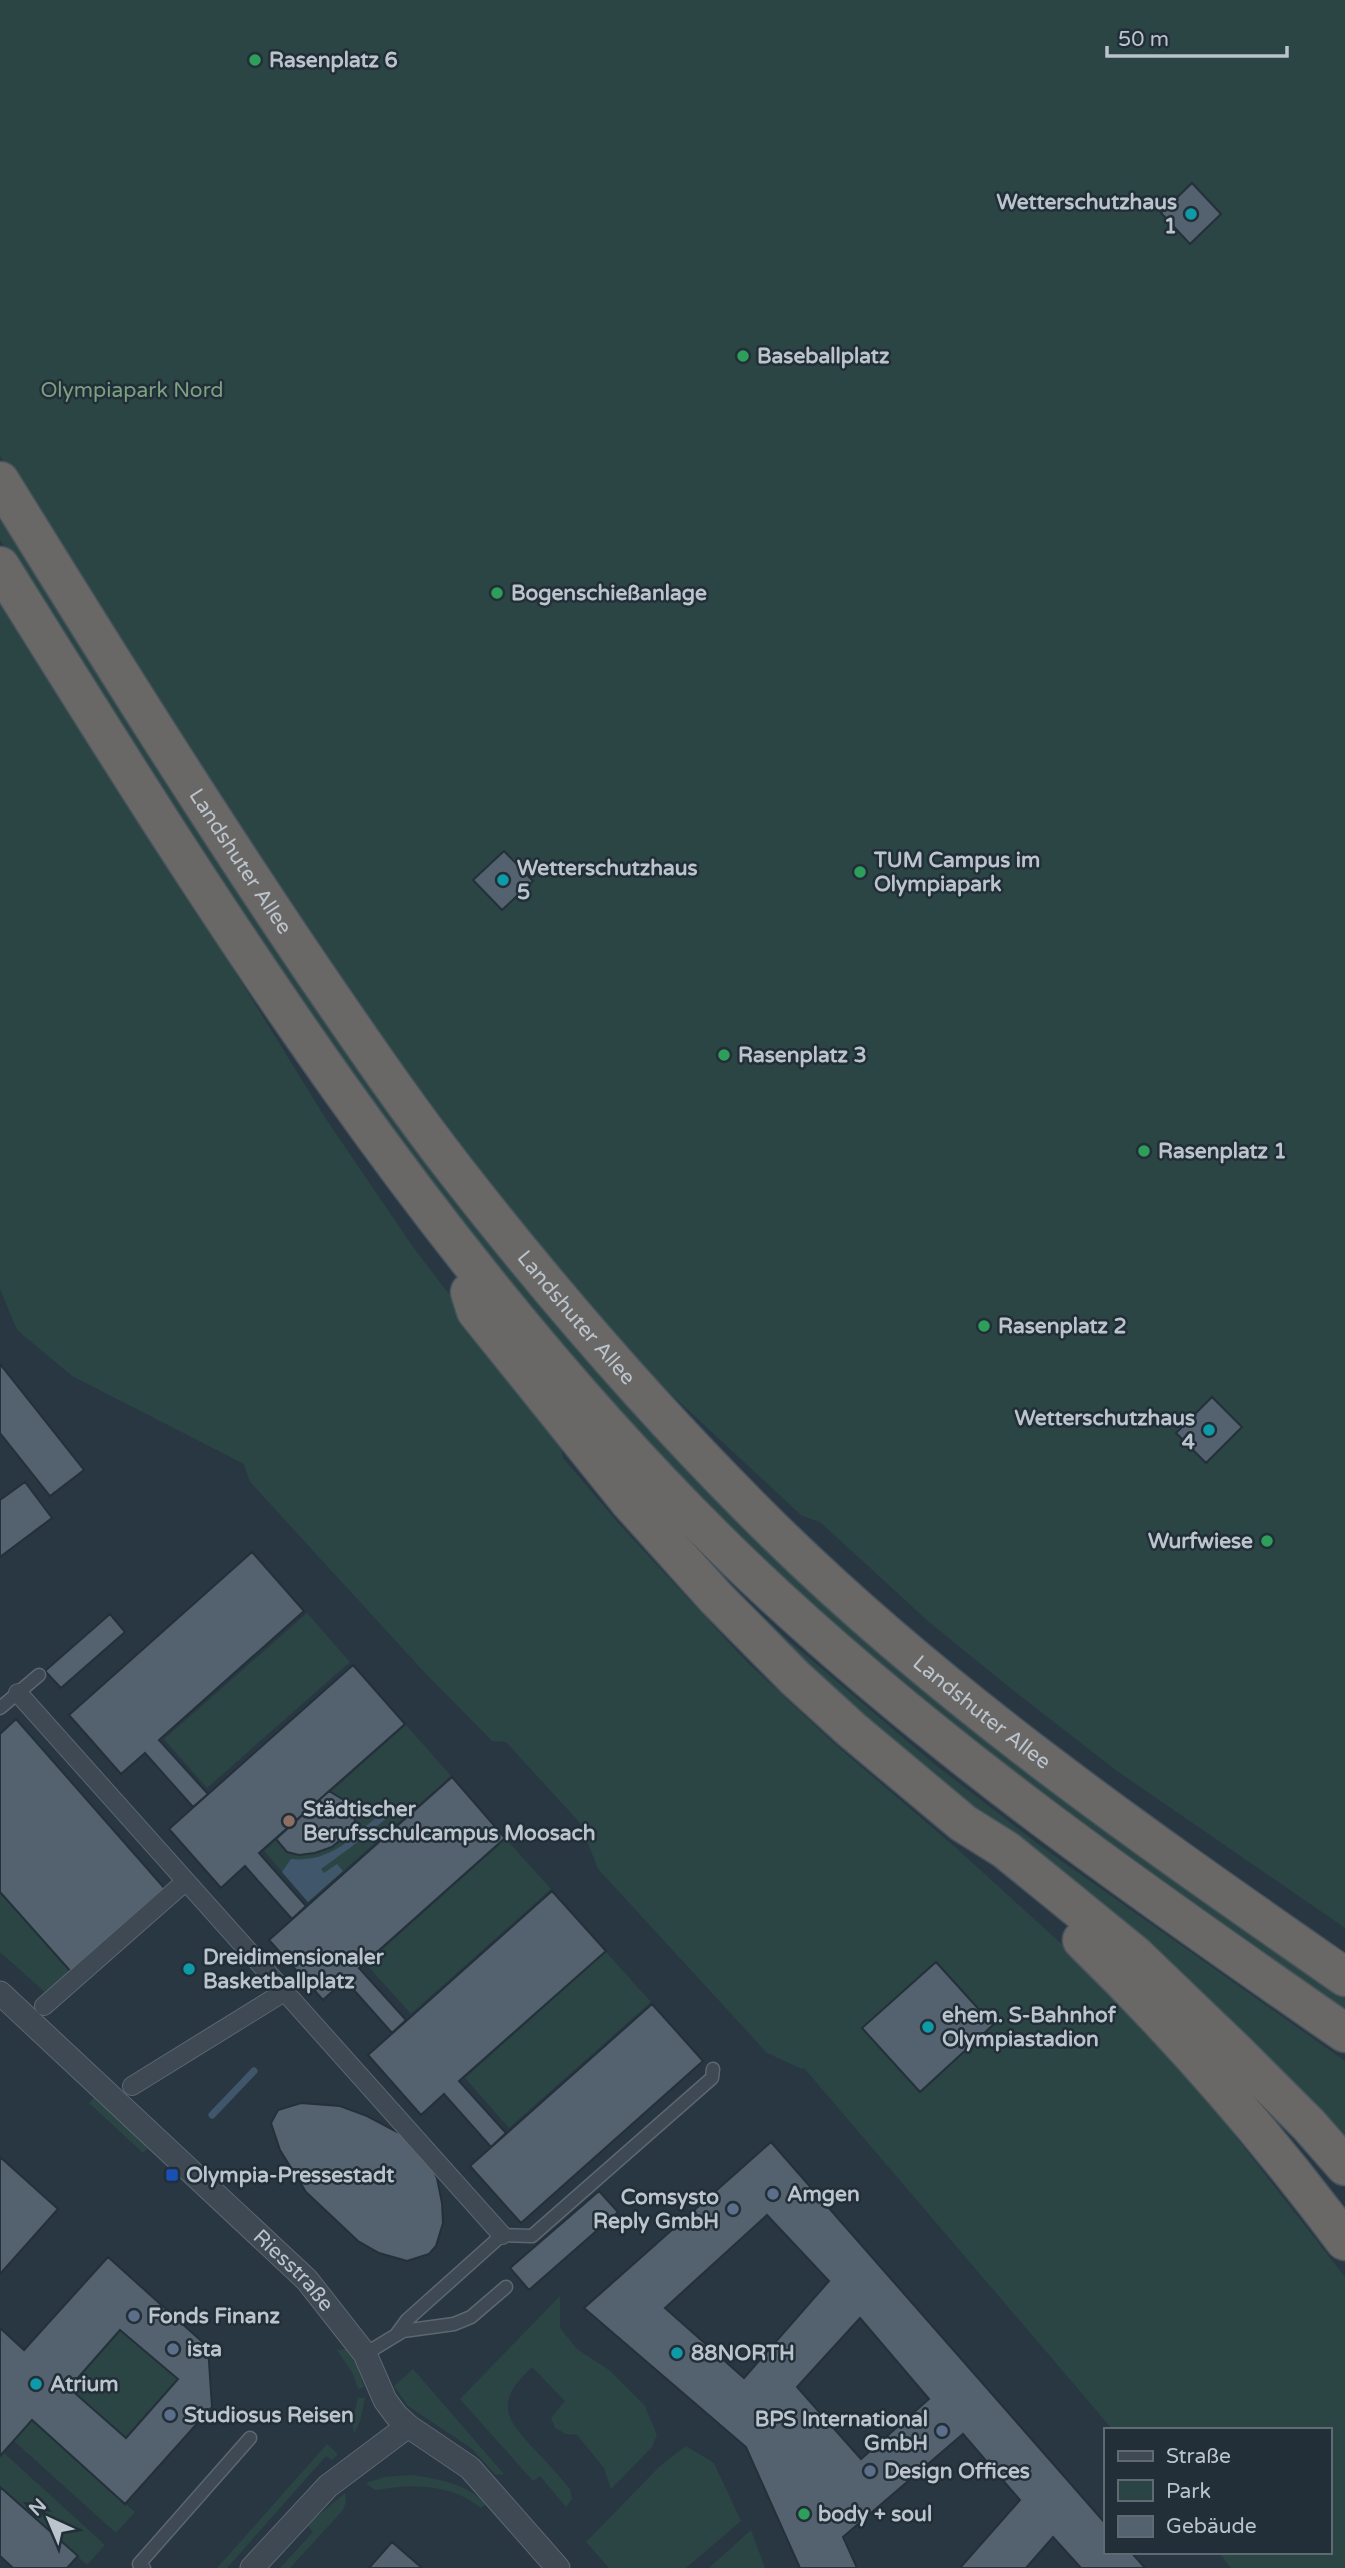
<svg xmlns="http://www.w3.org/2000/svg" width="1345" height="2568" font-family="'Varela Round',sans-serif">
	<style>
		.green { fill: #2b4444 }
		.water { fill: #40576b }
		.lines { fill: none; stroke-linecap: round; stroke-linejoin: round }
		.stream { stroke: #40576b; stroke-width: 7 }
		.building { fill: #53626e; stroke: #24303a; stroke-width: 2; fill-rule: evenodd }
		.service-casing { stroke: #5c6770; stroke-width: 15 }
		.pedestrian-casing { stroke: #5c6770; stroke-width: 20 }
		.minor-casing { stroke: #5c6770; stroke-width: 25 }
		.trunk-casing { stroke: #48545d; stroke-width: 41 }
		.service { stroke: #3e4953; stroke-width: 12 }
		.pedestrian { stroke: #3e4953; stroke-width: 18 }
		.minor { stroke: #3e4953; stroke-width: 23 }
		.trunk { stroke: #6a6866; stroke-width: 38 }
		.leisure-dot { fill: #2e9e5b; stroke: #222e38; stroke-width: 2.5 }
		.culture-dot { fill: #0f9aa8; stroke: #222e38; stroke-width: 2.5 }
		.education-dot { fill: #8d6e63; stroke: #222e38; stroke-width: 2.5 }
		.transit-dot { fill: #1a4fb4; stroke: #222e38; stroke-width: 2.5 }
		.service-dot { fill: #5c6f8a; stroke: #222e38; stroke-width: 2.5 }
		.labels { text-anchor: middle; stroke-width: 5; stroke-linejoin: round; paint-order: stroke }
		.poi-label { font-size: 21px; font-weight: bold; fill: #bbc4cc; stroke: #222e38; text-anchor: start }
		.park-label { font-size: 21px; fill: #7ba17f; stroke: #222e38 }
		.street-label { font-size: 21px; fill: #bbc4cc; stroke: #222e38 }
	</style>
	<rect width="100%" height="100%" fill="#293743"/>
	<!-- green -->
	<path class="green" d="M0,0H1345V1928L1117,1771L1009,1687L929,1622L820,1522L802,1516L659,1383L606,1329L445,1128L322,952L116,641L0,456Z
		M9,518L623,1395L1327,1985L1345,1997V2016L1153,1880L841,1638L602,1398L365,1098L102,704L0,540V522Z
		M0,591L326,1119L413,1247L560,1440L563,1458L620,1525L747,1662L837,1746L955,1847L1076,1957L1186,2073L1345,2277V2568H1231L1218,2552H1329V2430H1113L804,2068L802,2069L767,2053L598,1869L580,1823L506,1742L492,1741L426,1674L250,1482L244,1464L72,1376L17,1330L0,1289Z
		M637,1481L717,1560L724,1579L788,1640L933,1763L1042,1847L1345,2061V2144L784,1649Z
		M307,1613L350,1662L207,1788L164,1739Z
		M406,1725L451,1776L308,1902L264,1851Z
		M506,1839L551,1889L411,2014L366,1964Z
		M0,1892L72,1973L47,1994L0,1952Z
		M606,1952L651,2002L509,2128L465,2078Z
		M94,2098L148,2148L143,2153L89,2103Z
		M560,2296V2328L577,2349L609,2370L645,2406L657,2435L652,2447L611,2489L604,2468L577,2435L566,2434L555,2428L551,2418L565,2401L532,2367C493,2403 506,2420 537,2452C549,2464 559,2476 570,2489L572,2499L566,2507L540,2476L533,2481L460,2399Z
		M120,2330L178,2379L126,2438L69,2388Z
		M346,2349L357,2366L364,2387L358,2389L353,2374L337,2350Z
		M413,2369L504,2474L496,2475L471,2448L408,2406L394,2386Z
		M358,2398H365L360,2421L354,2434L352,2422Z
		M32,2420L135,2512L116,2533L14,2441Z
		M327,2444L338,2454L332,2460L326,2456L227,2568H217Z
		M686,2446L714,2463L741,2521L686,2568H609L586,2542L660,2466Z
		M3,2452L105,2545L87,2565L0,2487V2456Z
		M411,2475C439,2479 466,2483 486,2504L481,2508C450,2483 412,2484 375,2490L366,2483L385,2477Z
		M345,2493L346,2502L343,2510L290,2568H280L313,2532L307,2525Z
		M751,2530L765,2568H709Z"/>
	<!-- water -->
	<path class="water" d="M346,1843L351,1847L321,1869L324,1873L337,1864L343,1871L308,1902L282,1872L291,1859C313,1861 328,1855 346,1843Z"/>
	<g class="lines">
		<!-- stream -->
		<path class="stream" d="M348,1845L390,1811
			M212,2115L254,2071"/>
	</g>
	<!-- building -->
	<path class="building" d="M1192,183L1221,214L1190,244L1161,213Z
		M504,851L533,881L502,910L473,880Z
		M0,1364L84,1470L50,1496L0,1433Z
		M1212,1397L1242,1427L1206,1463L1176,1433Z
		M25,1482L52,1518L0,1557V1500Z
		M252,1552L304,1611L159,1740L208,1794L193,1807L145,1753L121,1774L69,1715Z
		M110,1614L125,1632L61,1688L45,1671Z
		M353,1665L405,1724L259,1853L306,1906L292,1919L245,1866L221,1888L169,1829Z
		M16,1719L166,1890L72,1973L0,1892V1734Z
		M452,1777L505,1838L359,1968L406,2020L392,2033L345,1980L323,2000L269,1940Z
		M329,1791L347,1802L353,1811L355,1822L353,1829L332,1847L315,1853L299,1855L287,1852L276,1839Z
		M552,1891L606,1951L459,2081L506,2133L491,2147L444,2094L421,2115L368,2055Z
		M936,1962L993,2025L920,2092L862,2028Z
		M652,2004L703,2061L521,2223L470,2166Z
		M301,2103L340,2106L367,2116L403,2135L431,2165L437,2178L442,2203L443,2223L436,2246L429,2254L407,2261L379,2253L358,2241L306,2192L280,2150L271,2123L278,2110Z
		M771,2142L1105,2523V2552H1131L1145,2568H1081L1053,2537L1026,2568H960L1020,2500L963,2434L843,2537L857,2568H800L746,2447L584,2308ZM767,2215L829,2281L744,2378L665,2308ZM860,2318L929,2399L861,2459L797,2387Z
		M0,2157L58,2209L0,2274Z
		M599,2191L618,2212L529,2290L510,2268Z
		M108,2257L208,2347L212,2407L125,2504L32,2420L0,2456V2328L24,2350ZM120,2330L178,2379L126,2438L69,2388Z
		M0,2487L78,2556L67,2568H13L0,2556Z
		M392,2542L422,2568H369Z"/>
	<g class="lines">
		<defs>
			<path id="service" d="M0,1708L39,1675
				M396,2335L407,2320L502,2235L532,2236L712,2078L713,2069
				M365,2354L403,2331L454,2324L471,2317L506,2287
				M144,2568L139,2564L250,2438"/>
			<path id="pedestrian" d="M18,1693L502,2235
				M44,2006L186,1881
				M132,2086L284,1992"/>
			<g id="minor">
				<path id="s1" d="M0,1993L307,2280L365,2354L385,2400L396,2415L408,2426L470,2468L558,2568"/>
				<path d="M252,2568L328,2486L408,2426"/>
			</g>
			<g id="trunk">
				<path id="s2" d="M0,481C102,646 205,811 314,972C360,1039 406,1107 456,1171C555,1298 660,1419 774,1531C947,1701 1147,1839 1345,1977"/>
				<path d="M0,566C218,916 440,1273 739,1562C924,1740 1134,1887 1345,2033"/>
				<path d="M470,1292L476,1311L629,1501L716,1598L795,1678L852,1730L963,1823L1006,1850L1135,1955L1237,2053L1309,2125L1345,2166"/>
				<path d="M1082,1940C1177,2033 1265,2134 1345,2241"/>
			</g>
		</defs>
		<!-- service casing -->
		<use href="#service" class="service-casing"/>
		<!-- pedestrian casing -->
		<use href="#pedestrian" class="pedestrian-casing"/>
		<!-- minor casing -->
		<use href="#minor" class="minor-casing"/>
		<!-- trunk casing -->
		<use href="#trunk" class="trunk-casing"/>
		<!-- service -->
		<use href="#service" class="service"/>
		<!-- pedestrian -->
		<use href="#pedestrian" class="pedestrian"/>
		<!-- minor -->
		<use href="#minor" class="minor"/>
		<!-- trunk -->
		<use href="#trunk" class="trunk"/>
	</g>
	<!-- markers -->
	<g class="leisure-dot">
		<circle cx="255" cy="60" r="7"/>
		<circle cx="743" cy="356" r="7"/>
		<circle cx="497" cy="593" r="7"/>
		<circle cx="860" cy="872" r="7"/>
		<circle cx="724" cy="1055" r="7"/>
		<circle cx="1144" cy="1151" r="7"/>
		<circle cx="984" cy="1326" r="7"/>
		<circle cx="1267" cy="1541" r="7"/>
		<circle cx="804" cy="2514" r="7"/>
	</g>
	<g class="culture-dot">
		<circle cx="1191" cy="214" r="7"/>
		<circle cx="503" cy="880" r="7"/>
		<circle cx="1209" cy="1430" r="7"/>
		<circle cx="189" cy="1969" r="7"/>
		<circle cx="928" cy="2027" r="7"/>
		<circle cx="677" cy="2353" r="7"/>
		<circle cx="36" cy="2384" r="7"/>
	</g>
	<circle class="education-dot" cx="289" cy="1821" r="7"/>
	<rect class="transit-dot" x="165" y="2168" width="14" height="14" rx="3.5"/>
	<g class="service-dot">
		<circle cx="773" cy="2194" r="7"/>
		<circle cx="733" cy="2209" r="7"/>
		<circle cx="134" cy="2316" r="7"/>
		<circle cx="173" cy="2349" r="7"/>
		<circle cx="170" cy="2415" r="7"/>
		<circle cx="942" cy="2431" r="7"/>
		<circle cx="870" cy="2471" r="7"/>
	</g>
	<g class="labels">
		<!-- poi labels -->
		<g class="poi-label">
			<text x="269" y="67">Rasenplatz 6</text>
			<text x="1177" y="209" text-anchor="end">Wetterschutzhaus<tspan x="1177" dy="24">1</tspan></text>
			<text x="757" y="363">Baseballplatz</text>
			<text x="511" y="600">Bogenschießanlage</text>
			<text x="874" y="867">TUM Campus im<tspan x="874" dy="24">Olympiapark</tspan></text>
			<text x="517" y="875">Wetterschutzhaus<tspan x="517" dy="24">5</tspan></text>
			<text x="738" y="1062">Rasenplatz 3</text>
			<text x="1158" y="1158">Rasenplatz 1</text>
			<text x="998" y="1333">Rasenplatz 2</text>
			<text x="1195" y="1425" text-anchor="end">Wetterschutzhaus<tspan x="1195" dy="24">4</tspan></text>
			<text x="1253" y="1548" text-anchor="end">Wurfwiese</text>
			<text x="303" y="1816">Städtischer<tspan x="303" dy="24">Berufsschulcampus Moosach</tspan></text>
			<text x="203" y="1964">Dreidimensionaler<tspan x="203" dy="24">Basketballplatz</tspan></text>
			<text x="942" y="2022">ehem. S-Bahnhof<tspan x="942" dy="24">Olympiastadion</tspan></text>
			<text x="186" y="2182">Olympia-Pressestadt</text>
			<text x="787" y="2201">Amgen</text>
			<text x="719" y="2204" text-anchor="end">Comsysto<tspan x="719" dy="24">Reply GmbH</tspan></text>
			<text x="148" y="2323">Fonds Finanz</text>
			<text x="187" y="2356">ista</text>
			<text x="691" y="2360">88NORTH</text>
			<text x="50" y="2391">Atrium</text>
			<text x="184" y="2422">Studiosus Reisen</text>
			<text x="928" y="2426" text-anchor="end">BPS International<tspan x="928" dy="24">GmbH</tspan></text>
			<text x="884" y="2478">Design Offices</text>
			<text x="818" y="2521">body + soul</text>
		</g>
		<!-- park labels -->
		<g class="park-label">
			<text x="132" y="397">Olympiapark Nord</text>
		</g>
		<!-- street labels -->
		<g class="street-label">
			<text dy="7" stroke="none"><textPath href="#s2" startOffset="450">Landshuter Allee</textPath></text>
			<text dy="7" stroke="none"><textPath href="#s2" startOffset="1017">Landshuter Allee</textPath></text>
			<text dy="7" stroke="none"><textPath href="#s2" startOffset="1584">Landshuter Allee</textPath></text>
			<text dy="7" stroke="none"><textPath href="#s1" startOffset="404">Riesstraße</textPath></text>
		</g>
	</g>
	<!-- legend -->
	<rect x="1104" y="2428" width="228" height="126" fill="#222e38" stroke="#5f6a73" stroke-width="2"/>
	<rect x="1118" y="2451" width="35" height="10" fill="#3e4953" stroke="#5f6a73" stroke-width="2"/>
	<text x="1166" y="2463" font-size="21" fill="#bbc4cc">Straße</text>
	<rect x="1118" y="2480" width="35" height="21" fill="#2b4444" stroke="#5f6a73" stroke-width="2"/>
	<text x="1166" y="2498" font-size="21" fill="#bbc4cc">Park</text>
	<rect x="1118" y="2516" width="35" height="21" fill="#53626e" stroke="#5f6a73" stroke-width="2"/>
	<text x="1166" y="2533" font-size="21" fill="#bbc4cc">Gebäude</text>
	<!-- north arrow -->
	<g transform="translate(49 2519) rotate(316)" stroke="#222e38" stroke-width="5" paint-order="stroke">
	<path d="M0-5L12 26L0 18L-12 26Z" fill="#bbc4cc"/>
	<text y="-10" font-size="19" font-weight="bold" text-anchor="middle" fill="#bbc4cc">N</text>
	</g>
	<!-- scale -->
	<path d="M1107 46v10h180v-10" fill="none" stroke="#bbc4cc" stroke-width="3.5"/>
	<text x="1118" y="46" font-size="21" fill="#bbc4cc" stroke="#222e38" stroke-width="5" paint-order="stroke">50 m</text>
</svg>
